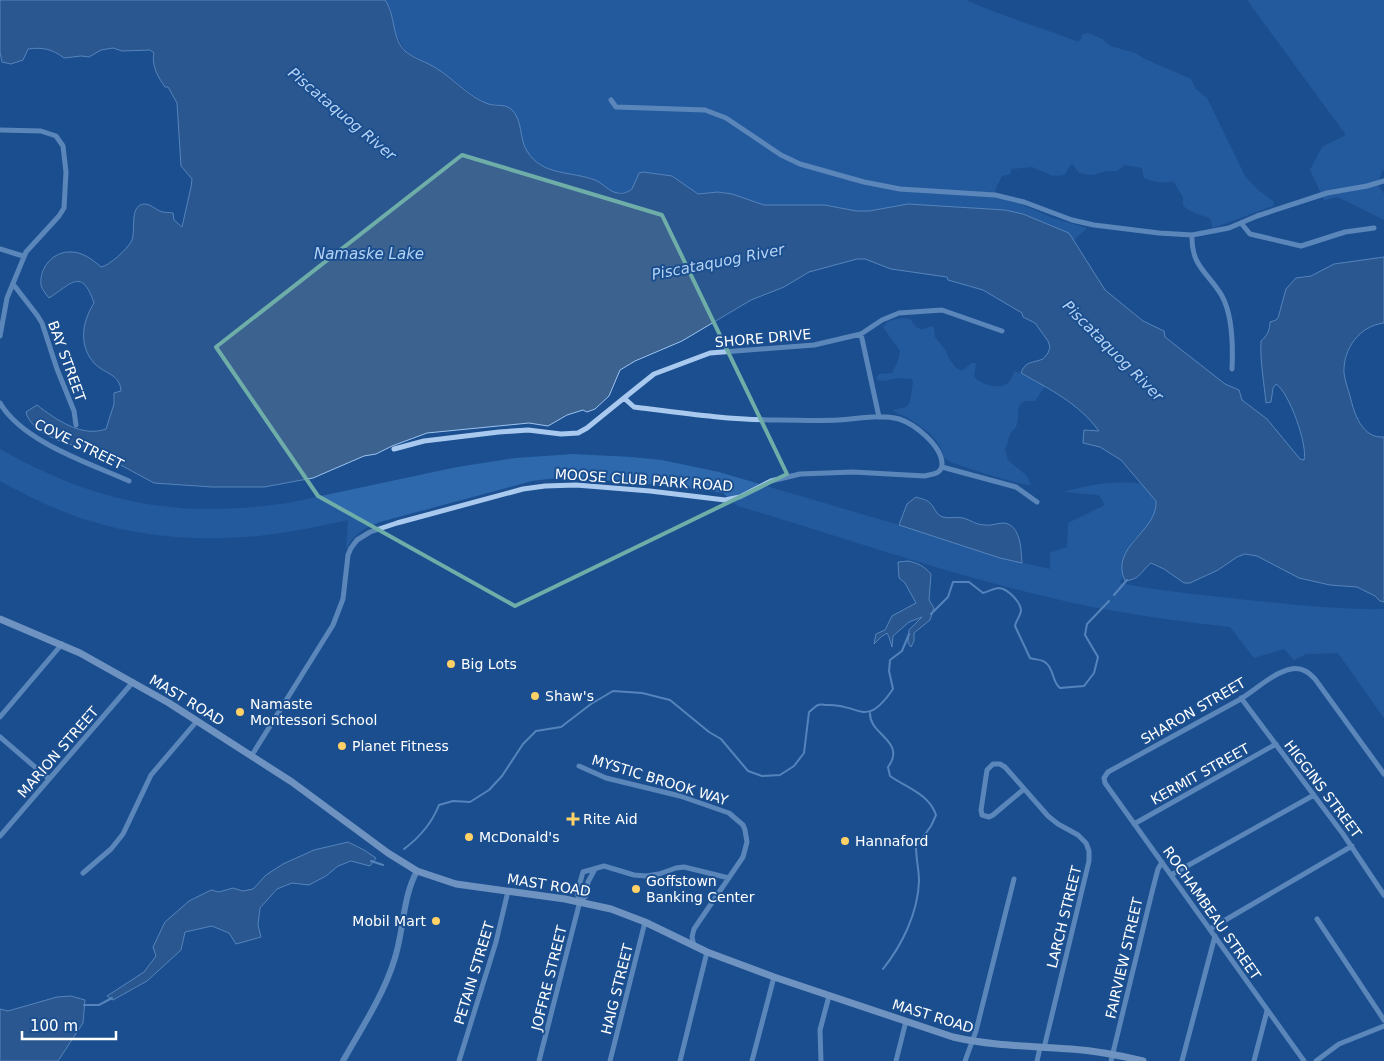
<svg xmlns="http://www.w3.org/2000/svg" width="1384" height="1061" font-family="'DejaVu Sans',sans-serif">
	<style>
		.green { fill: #2e69ad }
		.water { fill: #3c6290; stroke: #9cc4f0 }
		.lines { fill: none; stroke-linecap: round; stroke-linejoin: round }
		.stream { stroke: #9cc4f0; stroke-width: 2 }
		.minor { stroke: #a9c9ee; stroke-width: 5 }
		.tertiary { stroke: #a9c9ee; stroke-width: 6 }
		.secondary { stroke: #d6e6fa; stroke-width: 7 }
		.marked { fill: none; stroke: #6fada8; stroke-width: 4; stroke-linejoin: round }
		.poi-dot { fill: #ffd166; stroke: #1b4f8f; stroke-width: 2 }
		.labels { text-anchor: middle; stroke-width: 4; stroke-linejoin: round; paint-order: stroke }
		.street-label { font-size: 14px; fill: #fff; stroke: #1b4f8f }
		.poi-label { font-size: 14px; fill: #fff; stroke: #1b4f8f; text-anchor: start }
		.water-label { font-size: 15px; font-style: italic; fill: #b5d3f5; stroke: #1b4f8f }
	</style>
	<rect width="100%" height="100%" fill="#1b4f8f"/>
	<!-- green -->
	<path class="green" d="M385,0H966C1001,16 1040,27 1076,41H1079L1082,38L1081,35L1088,33L1102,39L1110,46L1135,53L1145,59L1191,79L1196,89L1207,98L1245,176L1257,189L1274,202L1273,206L1213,228L1210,218L1194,213L1183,206V197L1173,181C1163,184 1154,182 1144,178L1142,168L1124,165L1117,171H1107L1092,175L1079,173L1072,163L1064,175L1053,176L1032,167L1012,169L1010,174L1002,176L996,188L994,198L1011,200L1053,218L1087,228L1074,240L1069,233L1061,229L1023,214L1005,210L915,205H899L869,211H856L825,205H764L732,194L718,192L698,194L672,176L643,172L639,173L632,189L626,192H615L549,169L536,162L527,152L523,143L519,122L498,104H487L479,99L437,68L405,51L395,32L390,7Z
		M1247,0H1384V170L1382,171L1378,185L1384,194V220L1338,197L1324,200L1310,170L1322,147L1346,135Z
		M903,318L910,319L916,327L922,330L931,326L934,328L935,337L946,351L950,360L956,368L962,371L972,363H976L974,377C982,385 1000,391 1009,382C1012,379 1013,374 1015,371L1045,386L1035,401H1025L1020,404L1018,410V420L1016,427L1010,434L1005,450L1008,460L1027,476L1031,485C1023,486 947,463 944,458C944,458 942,451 942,451C940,445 933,436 928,432C925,429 910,419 906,417C900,414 897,414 893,410L906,407L910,402L913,382L912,379L899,378L883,381L877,380V377L879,374L892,373L898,361L900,351L883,327L888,321Z
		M0,449C98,504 177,519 288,503L457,467L515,458L573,454L632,457L662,460L719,472L899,525L1000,558L1050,569V553L1067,547L1068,523L1105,505L1099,495L1063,492C1091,485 1113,480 1143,484L1157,501V507L1147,527L1133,540L1123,563V576L1120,583C1165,592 1211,596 1257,601C1300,605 1342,610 1384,609V718L1338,653L1306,654L1294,660L1284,649L1254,658L1230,627C1177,621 1125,614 1073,603C959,578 849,539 738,506L723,493L682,487L577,478H557L532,481L380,522C364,528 353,534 346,550L348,520C320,526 293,532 265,535C207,542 143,538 87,520C57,511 28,496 0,481Z"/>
	<!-- water -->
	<path class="water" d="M0,0H385C396,15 391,39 406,52C415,59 427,62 436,68C451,77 471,98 486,103C494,107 503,103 511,109C523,119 519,139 527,151C542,176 571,171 595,180C603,183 609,192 618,193C623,194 628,192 632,189L639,173L643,172L672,176L698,194L718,192L732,194L764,205H825L856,211H869L908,204L1005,210L1023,214L1069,233L1105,290L1143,321L1164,331L1165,337L1225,384L1239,390L1242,400L1267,419L1300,459L1304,460C1308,445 1289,392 1276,384L1273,388L1271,402L1266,403C1264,382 1260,362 1261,341C1267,336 1270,330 1270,322L1276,320L1278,318L1286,289L1296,278L1311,276L1334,264L1384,257V323C1359,326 1343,349 1344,373C1345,381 1348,389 1350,396C1354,413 1362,439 1384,437V602L1380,601L1375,596L1357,587L1330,585L1299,578L1257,556L1245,554L1237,557L1218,570L1190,583H1184L1164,569L1151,563C1140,572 1141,579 1125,581C1109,546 1158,532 1156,501L1121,460L1100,447L1083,443L1084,430L1099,431C1078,403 1051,390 1021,373C1025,361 1033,363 1043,359L1048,353L1050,347L1048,341L1035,323L1023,317L1022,313L983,290L948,280L947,277L891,269L865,259H857L809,272L784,287L751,300L682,341L635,361L620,370L609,396L595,409L587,412L583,410L567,415L548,426L529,423L427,433L392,446L376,454L364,456L313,478L264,487H212L154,483L117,463L105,455L95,445C90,445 85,446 80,446C63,445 29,430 26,412L37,405C55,419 82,438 106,429L114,404V393L121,391C120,374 105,374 95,364C78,346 82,322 94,303C82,267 71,284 49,298C46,294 42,290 41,285C39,268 53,251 71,252C83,252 93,260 101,267C109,266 127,249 131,242C137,232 128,206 144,204C150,204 152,207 158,210C162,213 168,212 173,213L174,220L182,227L191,187L192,179L181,166L177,103L168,87H165C158,77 151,65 154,53L150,50L122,51L113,48L101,50L89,57L81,56L64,58C52,49 43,47 28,49L23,60L11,64L2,62L0,52Z
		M916,497C921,499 926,499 930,503C935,508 936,515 943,517C950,519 956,516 963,518C971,520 976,525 985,525C991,526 997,523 1004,523C1021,525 1021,550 1022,563L1000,558L899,525L907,504Z
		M908,561C918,563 924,566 931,574L929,600L934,608L930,620L914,633V641L911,647L908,643L909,630L922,617L909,622L893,636L892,647L889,637L887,633L881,637L874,644L876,634L885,630L892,616L916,603L905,583L899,578L898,562Z
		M348,842L364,850L376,858L370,866L351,861L338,866L326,876L309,885L292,883L277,889L260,908L258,925L261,937L236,944L229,933L212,926L185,932L181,950L147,981L113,1000L107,996L144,972L156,956L153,947L165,922L189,901L211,890L219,892L233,888L243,891L253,889L266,875L283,864L314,850Z
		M71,996L85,1000L83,1023L58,1061H0V1009L8,1011L57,997Z"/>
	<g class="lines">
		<!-- stream -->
		<path class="stream" d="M1114,595L1127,580
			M931,614L948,597L953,582H969L983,593C988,592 994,588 999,588C1008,589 1021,602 1021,611C1020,617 1016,620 1015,626L1030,658C1036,660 1042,659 1046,663C1054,669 1052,682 1060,688L1084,686L1094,673L1098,657L1085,635L1087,624L1109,601
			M870,713C869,735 907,741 888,767L890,776C907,788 929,794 936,815L931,826L916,847C916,858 919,870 919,881C918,913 902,945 883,969
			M404,849C420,837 432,823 439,805L453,801L470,802L489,790L502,776L523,744L536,731L561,727L591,704L613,691L642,693L670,700L709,732L721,739L748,771L762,776L780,775L794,766L804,753L809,712C812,710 815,706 818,705C821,704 824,705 826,705C860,703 865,730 893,689L889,671L890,660L902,651L909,634
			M371,861L383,865
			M84,1005H99L112,998"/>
		<!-- minor -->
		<path class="minor" d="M611,100L616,107L705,110L726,118L781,155L800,164L864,182L900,189L995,195L1024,202L1072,220L1094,225L1159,233L1192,235L1229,228L1257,216L1327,193L1367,186L1384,181
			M0,130L41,131L56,136L63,146L66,172L64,208L59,216L26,252L7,298L0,336
			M1241,223L1250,234L1301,246L1345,232L1374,228
			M1192,235C1191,267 1208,272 1222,296C1233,316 1233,347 1232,369
			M0,249L23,256
			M13,284L37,315L42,323L57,369L74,411L76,425
			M861,334L879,417
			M624,398L654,374L710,353L814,345L861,334L882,320L899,313L942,310L1002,331
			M0,403C23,442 89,463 129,481
			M942,467L1016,487L1037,502
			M1241,698L1343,834L1384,895
			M0,717L62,644
			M0,737L49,779
			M252,755L333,625L343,599L348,555L351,548L357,540L370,532L397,523L523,489L545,486L576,485L650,491L725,500L740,497L771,481L800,474L853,472L925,476C932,474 942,474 942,464C942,446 915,424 899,419C880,414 858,419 839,420C819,421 798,420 778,420C730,420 682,413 634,407L624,398L587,428L578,433L561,434L528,430L499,432L424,441L394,449
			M579,766L606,778L680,796L729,813L743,825L745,830L747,842L743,857L694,929L692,937L694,946
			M1024,789L993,815L989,817L982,815L981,810L987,770L993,764H1000L1005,767L1048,816L1058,824L1078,835L1086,843L1089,851V861L1044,1048
			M1134,824L1276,744
			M0,836L133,682
			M83,873L111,849L123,834L151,775L197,721
			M1171,875L1314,795
			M580,901L577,893L583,872L604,866L634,875L646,876L659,874L676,868L684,867L729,878
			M580,901L586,896L588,882L595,869
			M1317,919L1384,1020
			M1210,929L1352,846
			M459,1061L496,942L508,891
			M539,1061L580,901
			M610,1061L645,922
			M680,1061L707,952
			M752,1061L774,977
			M821,1061L820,1030L829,996
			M896,1061L906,1021
			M965,1061L976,1031L1014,879
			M1037,1061L1040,1048
			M1111,1061L1152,892L1158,869L1162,862
			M1182,1061L1215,936
			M1254,1061L1267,1011
			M1304,1061L1105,783L1104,778L1108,772C1152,748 1195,724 1239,700C1256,690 1272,673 1291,669C1301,667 1309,672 1315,679L1384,774
			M1316,1061L1339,1044L1384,1026"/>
		<!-- tertiary -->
		<path class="tertiary" d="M343,1061C361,1029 383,996 394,961C404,932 402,898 417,871"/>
		<!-- secondary -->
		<path class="secondary" d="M0,619L80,653L169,703L292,782L388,853L417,871L456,884L565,899L611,909L645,922L707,952L774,977L953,1037C992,1046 1031,1046 1071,1049C1096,1051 1119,1055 1143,1061"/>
	</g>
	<!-- marked area -->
	<path d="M0 0H1384V1061H0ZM462,155L662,215L787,474L515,606L318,496L216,347Z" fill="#1b4f8f" fill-opacity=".55" fill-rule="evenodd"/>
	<path class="marked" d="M462,155L662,215L787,474L515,606L318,496L216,347Z"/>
	<!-- markers -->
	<g class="poi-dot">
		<circle cx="451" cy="664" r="5"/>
		<circle cx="535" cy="696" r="5"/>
		<circle cx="240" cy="712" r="5"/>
		<circle cx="342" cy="746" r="5"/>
		<path d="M570.5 811.5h5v5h5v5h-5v5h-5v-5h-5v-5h5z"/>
		<circle cx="469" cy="837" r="5"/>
		<circle cx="845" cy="841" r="5"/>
		<circle cx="636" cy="889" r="5"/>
		<circle cx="436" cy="921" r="5"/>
	</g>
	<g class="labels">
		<!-- street labels -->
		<g class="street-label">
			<text transform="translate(763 338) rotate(-5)" y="5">SHORE DRIVE</text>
			<text transform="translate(67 361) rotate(70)" y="5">BAY STREET</text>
			<text transform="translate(79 444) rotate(26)" y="5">COVE STREET</text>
			<text transform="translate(644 480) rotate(4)" y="5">MOOSE CLUB PARK ROAD</text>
			<text transform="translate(187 700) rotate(31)" y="5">MAST ROAD</text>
			<text transform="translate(1193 711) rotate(-30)" y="5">SHARON STREET</text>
			<text transform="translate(58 752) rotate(-49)" y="5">MARION STREET</text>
			<text transform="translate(1200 774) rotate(-29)" y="5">KERMIT STREET</text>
			<text transform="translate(660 780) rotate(17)" y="5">MYSTIC BROOK WAY</text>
			<text transform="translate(1323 789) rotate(53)" y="5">HIGGINS STREET</text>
			<text transform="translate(549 885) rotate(9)" y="5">MAST ROAD</text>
			<text transform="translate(1212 913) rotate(55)" y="5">ROCHAMBEAU STREET</text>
			<text transform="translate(1064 917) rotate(-76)" y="5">LARCH STREET</text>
			<text transform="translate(1124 958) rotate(-77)" y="5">FAIRVIEW STREET</text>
			<text transform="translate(474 973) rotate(-73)" y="5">PETAIN STREET</text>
			<text transform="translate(549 978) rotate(-76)" y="5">JOFFRE STREET</text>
			<text transform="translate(617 989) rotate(-76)" y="5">HAIG STREET</text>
			<text transform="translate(933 1016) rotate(17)" y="5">MAST ROAD</text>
		</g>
		<!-- poi labels -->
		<g class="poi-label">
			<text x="461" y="669">Big Lots</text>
			<text x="545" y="701">Shaw's</text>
			<text x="250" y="709">Namaste<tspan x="250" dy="16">Montessori School</tspan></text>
			<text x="352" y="751">Planet Fitness</text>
			<text x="583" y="824">Rite Aid</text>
			<text x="479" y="842">McDonald's</text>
			<text x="855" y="846">Hannaford</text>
			<text x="646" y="886">Goffstown<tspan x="646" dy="16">Banking Center</tspan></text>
			<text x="426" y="926" text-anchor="end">Mobil Mart</text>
		</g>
		<!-- water labels -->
		<g class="water-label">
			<text transform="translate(342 114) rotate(40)" y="5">Piscataquog River</text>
			<text x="369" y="259">Namaske Lake</text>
			<text transform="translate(718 262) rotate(-11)" y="5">Piscataquog River</text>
			<text transform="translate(1113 351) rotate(45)" y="5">Piscataquog River</text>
		</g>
	</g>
	<!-- scale -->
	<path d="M22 1031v8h94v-8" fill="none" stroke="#ffffff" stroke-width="2.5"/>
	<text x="30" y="1031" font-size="15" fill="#ffffff" stroke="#1b4f8f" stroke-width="4" paint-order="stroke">100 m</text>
</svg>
